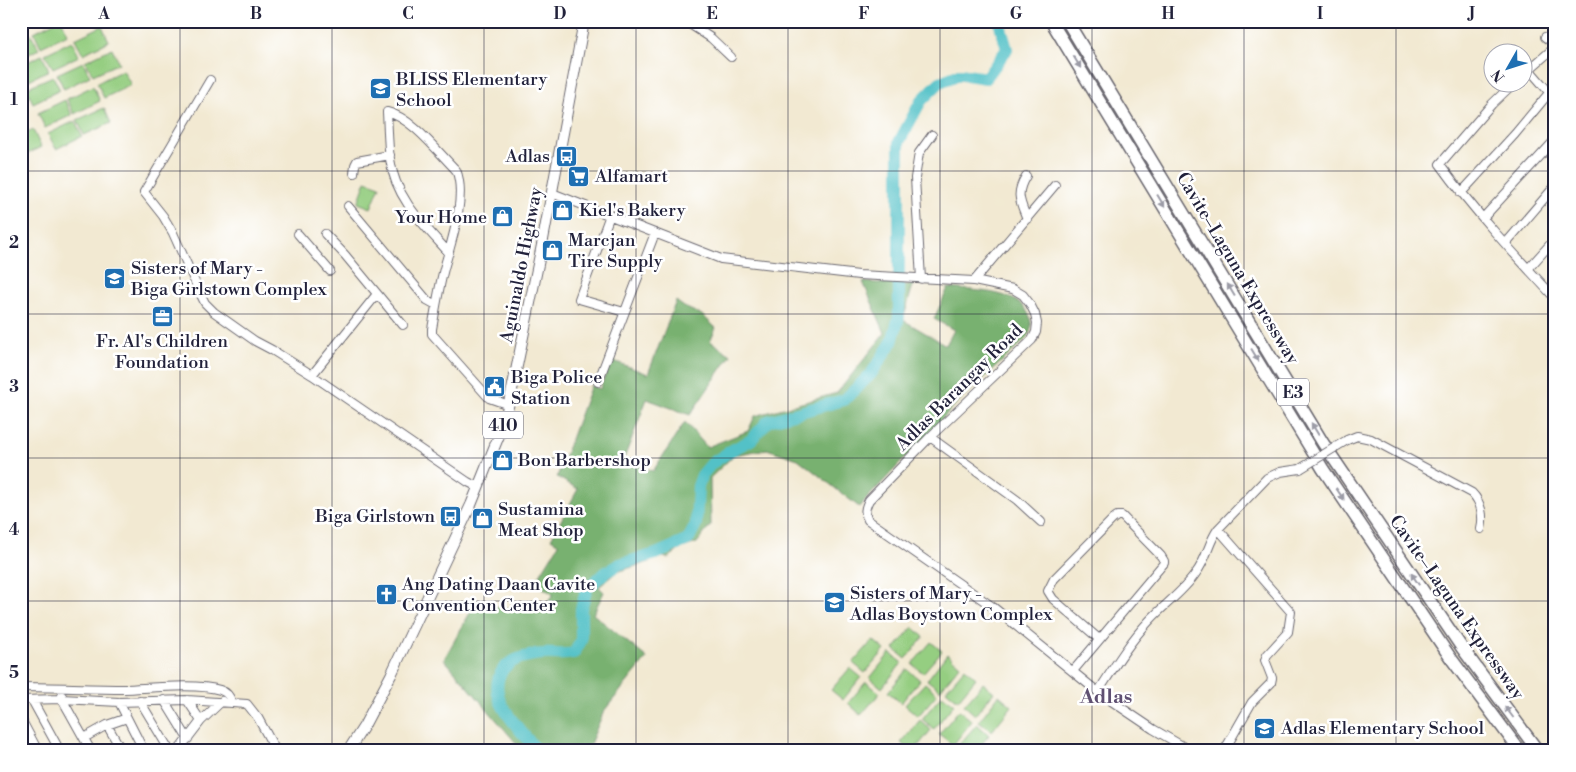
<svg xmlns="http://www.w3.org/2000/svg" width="1576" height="772" font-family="'Libre Bodoni',serif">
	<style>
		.green { fill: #95ce81; stroke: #5c785e }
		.forest { fill: #78b16f; stroke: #4d6a55 }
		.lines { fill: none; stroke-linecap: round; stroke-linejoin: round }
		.river { stroke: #53c1c7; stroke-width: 12 }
		.minor-casing { stroke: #6b6870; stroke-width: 10 }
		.major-casing { stroke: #6b6870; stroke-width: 12 }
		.highway-casing { stroke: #6b6870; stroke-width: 14 }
		.minor { stroke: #fff; stroke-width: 8 }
		.major { stroke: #fff; stroke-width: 10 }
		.highway { stroke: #fff; stroke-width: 11 }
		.minor-bridge-casing { stroke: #6b6870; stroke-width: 10; stroke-linecap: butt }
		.minor-bridge { stroke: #fff; stroke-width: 8 }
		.oneway { fill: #9c9ca7 }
		.grid { fill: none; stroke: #22223b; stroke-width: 1; stroke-opacity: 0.55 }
		.labels { text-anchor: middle; stroke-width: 5; stroke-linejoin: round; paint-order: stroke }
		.shield { fill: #fff; stroke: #646476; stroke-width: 1 }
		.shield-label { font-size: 16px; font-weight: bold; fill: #22223b }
		.poi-label { font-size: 18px; fill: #22223b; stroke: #fff; text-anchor: start }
		.street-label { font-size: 18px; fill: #22223b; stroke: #fff }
		.quarter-label { font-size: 20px; font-weight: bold; fill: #5f5072; stroke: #fff }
		.neatline { fill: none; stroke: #22223b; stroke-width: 2 }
		.grid-label { font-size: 16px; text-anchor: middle; font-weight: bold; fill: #22223b }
	</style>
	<rect width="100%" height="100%" fill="#fff"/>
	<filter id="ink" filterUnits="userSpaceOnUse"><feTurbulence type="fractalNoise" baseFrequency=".02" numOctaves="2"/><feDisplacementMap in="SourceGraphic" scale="10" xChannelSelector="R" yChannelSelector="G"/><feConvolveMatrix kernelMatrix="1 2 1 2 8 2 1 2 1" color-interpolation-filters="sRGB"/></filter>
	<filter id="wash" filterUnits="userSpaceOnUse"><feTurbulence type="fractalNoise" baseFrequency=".0096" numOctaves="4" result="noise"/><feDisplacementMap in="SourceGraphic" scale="20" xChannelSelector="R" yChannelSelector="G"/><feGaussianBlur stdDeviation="1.12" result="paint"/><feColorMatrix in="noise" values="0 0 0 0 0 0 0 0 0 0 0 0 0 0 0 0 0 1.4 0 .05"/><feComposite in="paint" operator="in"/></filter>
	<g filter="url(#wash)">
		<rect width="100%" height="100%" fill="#f2e9d2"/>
		<!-- green -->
		<path class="green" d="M56,21H62L68,34L41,47L34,32Z
			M102,26L109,41L83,54L75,39Z
			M31,34L39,49L21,58V39Z
			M72,41L79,56L53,68L45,54Z
			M112,48L119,63L93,75L85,61Z
			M42,55L49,70L23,83L21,65Z
			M83,62L90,76L64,89L57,74Z
			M123,70L131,85L104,98L97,83Z
			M53,76L60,90L33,103L26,88Z
			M93,86L100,101L74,114L67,99Z
			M65,100L72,115L45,128L38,113Z
			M104,108L111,123L84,135L77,120Z
			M75,121L82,136L56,149L48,134Z
			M33,130L41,147L21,157V136Z
			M366,181L380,186L371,208L358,203Z
			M913,627L924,637L906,659L894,649Z
			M873,640L885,650L865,673L853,663Z
			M931,642L942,651L923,673L912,664Z
			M890,653L902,663L882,688L870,678Z
			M947,654L960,665L940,690L927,680Z
			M850,668L861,677L843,700L831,690Z
			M965,668L976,678L958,700L946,690Z
			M907,669L920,680L901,703L888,692Z
			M866,682L880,693L861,715L848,703Z
			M925,683L937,694L918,716L905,705Z
			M983,683L994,692L975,715L964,705Z
			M942,695L954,704L934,729L922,719Z
			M999,695L1012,706L992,731L979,721Z
			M959,710L972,721L953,745L939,734Z
			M920,720L931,730L914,751H911L901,743Z
			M977,724L989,735L976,751H962L957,747Z"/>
		<!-- forest -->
		<path class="forest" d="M863,282L913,285L903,320L946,345L954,330L934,319L948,288C972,291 1015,289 1028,313C1030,317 1032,324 1031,328C1031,331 1028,336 1026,339L956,404L859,507L798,459L767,449L734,455L710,478L711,525L697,543L682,548L668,558L659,556L649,562L616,572L599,587L604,592L593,614L647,658L604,711L587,751H523L444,659L475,604L542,612L553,594L535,583L559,544L551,539L578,489L557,477L591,385L600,389L611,360L648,374L676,301L684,307L702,315L716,328L710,341L731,355L690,415L647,399L623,461L653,471L685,422L707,447L748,431L755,416L837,393L885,333Z"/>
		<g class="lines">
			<!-- river -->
			<path class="river" d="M537,751C522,730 484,699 502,671C506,664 516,659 524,657C530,656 537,654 543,654C556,653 560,656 574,653L581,641V609L587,588L606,572L620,564L656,554L688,540L696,524L698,486L702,475L712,463L732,450L751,440L768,421L844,400L871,374L892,342L899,317V142L921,101L940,82L960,74L986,78L1007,49L999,21"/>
		</g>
	</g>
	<g filter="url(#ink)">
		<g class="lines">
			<defs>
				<path id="minor" d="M685,21L711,38L731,57
					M1545,37L1555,45
					M1529,69L1555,99
					M1524,74L1555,47
					M210,80L144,192L163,216L173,233L199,291L205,303L214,312L255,341L272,350L312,375L468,482L478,487
					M1515,82L1492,104L1440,164C1474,211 1514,254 1554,297L1555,296
					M354,173L355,165L357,161L390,155
					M1026,176C1015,194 1020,201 1027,219
					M552,193L721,259L859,275L974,281L1013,289L1023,295L1030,304L1035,314L1037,323L1036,332L1032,340L930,437L869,500C865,508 864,512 868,520L993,607L1098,692L1153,729L1191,751
					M1461,193L1515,134L1549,93
					M348,206L427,300L436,305
					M610,215L579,299L624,312
					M1483,218L1555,140
					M298,234L330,271
					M325,234L345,255L403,325
					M1506,243L1555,186
					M449,253C424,225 395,198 390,159C388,144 388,128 387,112C411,117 438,152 456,170C467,195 452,240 445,265C439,286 436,307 432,329V334L489,398L509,405
					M1528,269L1555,239
					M921,279L915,178L919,153L932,135
					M974,281L1055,185
					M312,375L377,294
					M598,382L655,233
					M930,437L1017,500L1041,522
					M1347,440L1357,436L1371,439L1472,493C1481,502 1484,516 1481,529
					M1218,529L1291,612L1288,632L1267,655L1265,660L1272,678L1271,683L1252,702L1224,751
					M1073,671L1164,563V561L1161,556L1122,516H1117L1113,519L1054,579L1048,591L1053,599L1099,639
					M21,687C56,687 90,689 125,689C151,688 197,683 220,690C227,692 230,696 232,703
					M1098,692C1114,667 1130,641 1150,620C1165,604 1184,591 1196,573C1207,559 1208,543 1218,529L1267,478L1280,472L1300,469
					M62,696V699L91,751
					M21,700L62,699L119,702L187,700L247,704L258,718L276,751
					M32,700L60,751
					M164,700L188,739
					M187,700L201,721
					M140,701L170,751
					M119,702L144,751
					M21,719L38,751
					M107,725L122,751
					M84,738L107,725L127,718
					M178,751L201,721L222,701"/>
				<path id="major" d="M348,751L364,726L391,675L471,505L504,423L512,390L542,245L584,21"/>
				<path id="highway" d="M1051,21L1323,469L1450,657L1520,751
					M1067,21L1323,443L1462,648L1538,751"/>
			</defs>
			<!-- minor casing -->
			<use href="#minor" class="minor-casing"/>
			<!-- major casing -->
			<use href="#major" class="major-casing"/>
			<!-- highway casing -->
			<use href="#highway" class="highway-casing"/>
			<!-- minor -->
			<use href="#minor" class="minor"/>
			<!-- major -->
			<use href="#major" class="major"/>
			<!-- highway -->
			<use href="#highway" class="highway"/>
			<defs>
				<path id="minor-bridge" d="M1300,469L1347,440"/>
			</defs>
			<!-- minor-bridge casing -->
			<use href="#minor-bridge" class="minor-bridge-casing"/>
			<!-- minor-bridge -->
			<use href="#minor-bridge" class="minor-bridge"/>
		</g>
		<!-- one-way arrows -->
		<defs><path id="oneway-solid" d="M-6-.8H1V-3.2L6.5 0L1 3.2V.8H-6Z" transform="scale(1.25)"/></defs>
		<g class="oneway">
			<use href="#oneway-solid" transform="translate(1077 62) rotate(59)"/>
			<use href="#oneway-solid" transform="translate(1161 201) rotate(59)"/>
			<use href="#oneway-solid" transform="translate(1231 290) rotate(-121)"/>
			<use href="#oneway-solid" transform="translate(1255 355) rotate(59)"/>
			<use href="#oneway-solid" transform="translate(1315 429) rotate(-121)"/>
			<use href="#oneway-solid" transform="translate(1340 494) rotate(56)"/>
			<use href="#oneway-solid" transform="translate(1415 579) rotate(-124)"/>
			<use href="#oneway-solid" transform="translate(1509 712) rotate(-127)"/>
		</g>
	</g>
	<!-- grid -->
	<path class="grid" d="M180,21V751M332,21V751M484,21V751M636,21V751M788,21V751M940,21V751M1092,21V751M1244,21V751M1396,21V751M21,171H1555M21,314H1555M21,458H1555M21,601H1555"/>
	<!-- icons -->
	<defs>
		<symbol id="school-square" viewBox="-11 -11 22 22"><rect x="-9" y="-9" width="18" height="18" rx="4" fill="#1f6fb2" stroke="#fff"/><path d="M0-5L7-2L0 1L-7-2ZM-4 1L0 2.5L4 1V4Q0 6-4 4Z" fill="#fff"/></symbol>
		<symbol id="bus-square" viewBox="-11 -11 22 22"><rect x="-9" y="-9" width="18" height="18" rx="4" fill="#1f6fb2" stroke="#fff"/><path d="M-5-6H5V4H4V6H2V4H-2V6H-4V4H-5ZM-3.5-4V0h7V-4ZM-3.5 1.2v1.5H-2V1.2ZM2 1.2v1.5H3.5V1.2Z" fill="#fff"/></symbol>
		<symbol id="supermarket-square" viewBox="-11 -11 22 22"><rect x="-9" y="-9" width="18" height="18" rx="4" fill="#1f6fb2" stroke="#fff"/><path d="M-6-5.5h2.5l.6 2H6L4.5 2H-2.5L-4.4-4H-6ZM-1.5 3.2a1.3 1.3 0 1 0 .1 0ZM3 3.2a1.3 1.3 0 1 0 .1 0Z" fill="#fff"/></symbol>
		<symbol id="shop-square" viewBox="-11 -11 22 22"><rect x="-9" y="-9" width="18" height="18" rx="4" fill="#1f6fb2" stroke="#fff"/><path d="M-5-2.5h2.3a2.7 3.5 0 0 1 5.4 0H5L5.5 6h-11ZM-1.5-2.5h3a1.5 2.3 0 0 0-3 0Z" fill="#fff"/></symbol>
		<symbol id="office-square" viewBox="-11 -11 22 22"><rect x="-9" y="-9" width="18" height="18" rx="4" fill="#1f6fb2" stroke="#fff"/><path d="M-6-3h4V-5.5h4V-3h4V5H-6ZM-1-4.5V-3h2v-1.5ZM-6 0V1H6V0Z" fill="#fff"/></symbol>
		<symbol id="civic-square" viewBox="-11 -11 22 22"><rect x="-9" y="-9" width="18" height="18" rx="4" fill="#1f6fb2" stroke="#fff"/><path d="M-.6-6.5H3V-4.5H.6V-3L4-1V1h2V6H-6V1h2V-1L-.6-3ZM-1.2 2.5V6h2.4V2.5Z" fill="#fff"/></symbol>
		<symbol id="church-square" viewBox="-11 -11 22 22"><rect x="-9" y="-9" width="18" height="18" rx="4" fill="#1f6fb2" stroke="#fff"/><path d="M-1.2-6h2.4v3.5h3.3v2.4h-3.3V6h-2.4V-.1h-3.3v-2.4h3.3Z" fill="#fff"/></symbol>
	</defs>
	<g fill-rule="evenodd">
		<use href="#school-square" x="368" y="76" width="25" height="25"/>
		<use href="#bus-square" x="554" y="144" width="25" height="25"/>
		<use href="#supermarket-square" x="566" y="164" width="25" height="25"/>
		<use href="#shop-square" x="550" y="198" width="25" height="25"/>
		<use href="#shop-square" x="490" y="204" width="25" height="25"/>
		<use href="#shop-square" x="540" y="238" width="25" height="25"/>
		<use href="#school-square" x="102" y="266" width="25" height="25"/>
		<use href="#office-square" x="150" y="304" width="25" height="25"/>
		<use href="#civic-square" x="482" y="374" width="25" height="25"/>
		<use href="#shop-square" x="490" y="448" width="25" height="25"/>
		<use href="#bus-square" x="438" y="504" width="25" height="25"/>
		<use href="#shop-square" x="470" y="506" width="25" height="25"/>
		<use href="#church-square" x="374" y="582" width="25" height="25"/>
		<use href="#school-square" x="822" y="590" width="25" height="25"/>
		<use href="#school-square" x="1252" y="716" width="25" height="25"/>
	</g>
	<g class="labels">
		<!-- shield labels -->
		<g class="shield">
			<rect x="1277" y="378.5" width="32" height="27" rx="4"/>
			<rect x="483" y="411.5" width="40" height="27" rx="4"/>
		</g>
		<g class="shield-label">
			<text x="1293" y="398">E3</text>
			<text x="503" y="431">410</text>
		</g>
		<!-- poi labels -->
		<g class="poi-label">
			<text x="396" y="85">BLISS Elementary<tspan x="396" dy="21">School</tspan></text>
			<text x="550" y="162" text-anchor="end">Adlas</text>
			<text x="595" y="182">Alfamart</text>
			<text x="579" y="216">Kiel's Bakery</text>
			<text x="487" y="223" text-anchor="end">Your Home</text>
			<text x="568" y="246">Marcjan<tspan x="568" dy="21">Tire Supply</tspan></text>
			<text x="131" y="274">Sisters of Mary -<tspan x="131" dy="21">Biga Girlstown Complex</tspan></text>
			<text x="162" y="347" text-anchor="middle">Fr. Al's Children<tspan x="162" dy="21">Foundation</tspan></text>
			<text x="511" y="383">Biga Police<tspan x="511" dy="21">Station</tspan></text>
			<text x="518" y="466">Bon Barbershop</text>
			<text x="498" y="515">Sustamina<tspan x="498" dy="21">Meat Shop</tspan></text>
			<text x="435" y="522" text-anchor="end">Biga Girlstown</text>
			<text x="402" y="590">Ang Dating Daan Cavite<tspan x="402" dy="21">Convention Center</tspan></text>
			<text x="850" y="599">Sisters of Mary -<tspan x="850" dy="21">Adlas Boystown Complex</tspan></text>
			<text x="1281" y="734">Adlas Elementary School</text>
		</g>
		<!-- street labels -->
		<g class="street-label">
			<text transform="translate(521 265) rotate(-79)" y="6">Aguinaldo Highway</text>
			<text transform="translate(1238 268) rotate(59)" y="6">Cavite–Laguna Expressway</text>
			<text transform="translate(959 387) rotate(-45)" y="6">Adlas Barangay Road</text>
			<text transform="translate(1457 607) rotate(55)" y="6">Cavite–Laguna Expressway</text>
		</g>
		<!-- quarter labels -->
		<g class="quarter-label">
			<text x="1106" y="703">Adlas</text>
		</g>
	</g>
	<!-- margin -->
	<rect width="1576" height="772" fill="none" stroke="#fff" stroke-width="55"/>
	<!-- north arrow -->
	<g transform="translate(1508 68) rotate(231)"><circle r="24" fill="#ffffff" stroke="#a7a7b1"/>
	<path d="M0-4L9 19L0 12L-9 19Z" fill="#1f6fb2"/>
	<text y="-8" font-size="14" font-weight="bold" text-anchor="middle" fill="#22223b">N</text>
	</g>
	<rect x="28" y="28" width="1520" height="716" class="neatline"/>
	<g class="grid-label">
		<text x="104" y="19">A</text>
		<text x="256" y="19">B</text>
		<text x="408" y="19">C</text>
		<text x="560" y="19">D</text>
		<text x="712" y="19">E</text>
		<text x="864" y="19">F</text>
		<text x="1016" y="19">G</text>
		<text x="1168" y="19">H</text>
		<text x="1320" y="19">I</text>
		<text x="1472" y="19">J</text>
		<text x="14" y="105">1</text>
		<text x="14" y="248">2</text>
		<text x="14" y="392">3</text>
		<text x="14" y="535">4</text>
		<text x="14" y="678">5</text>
	</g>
</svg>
